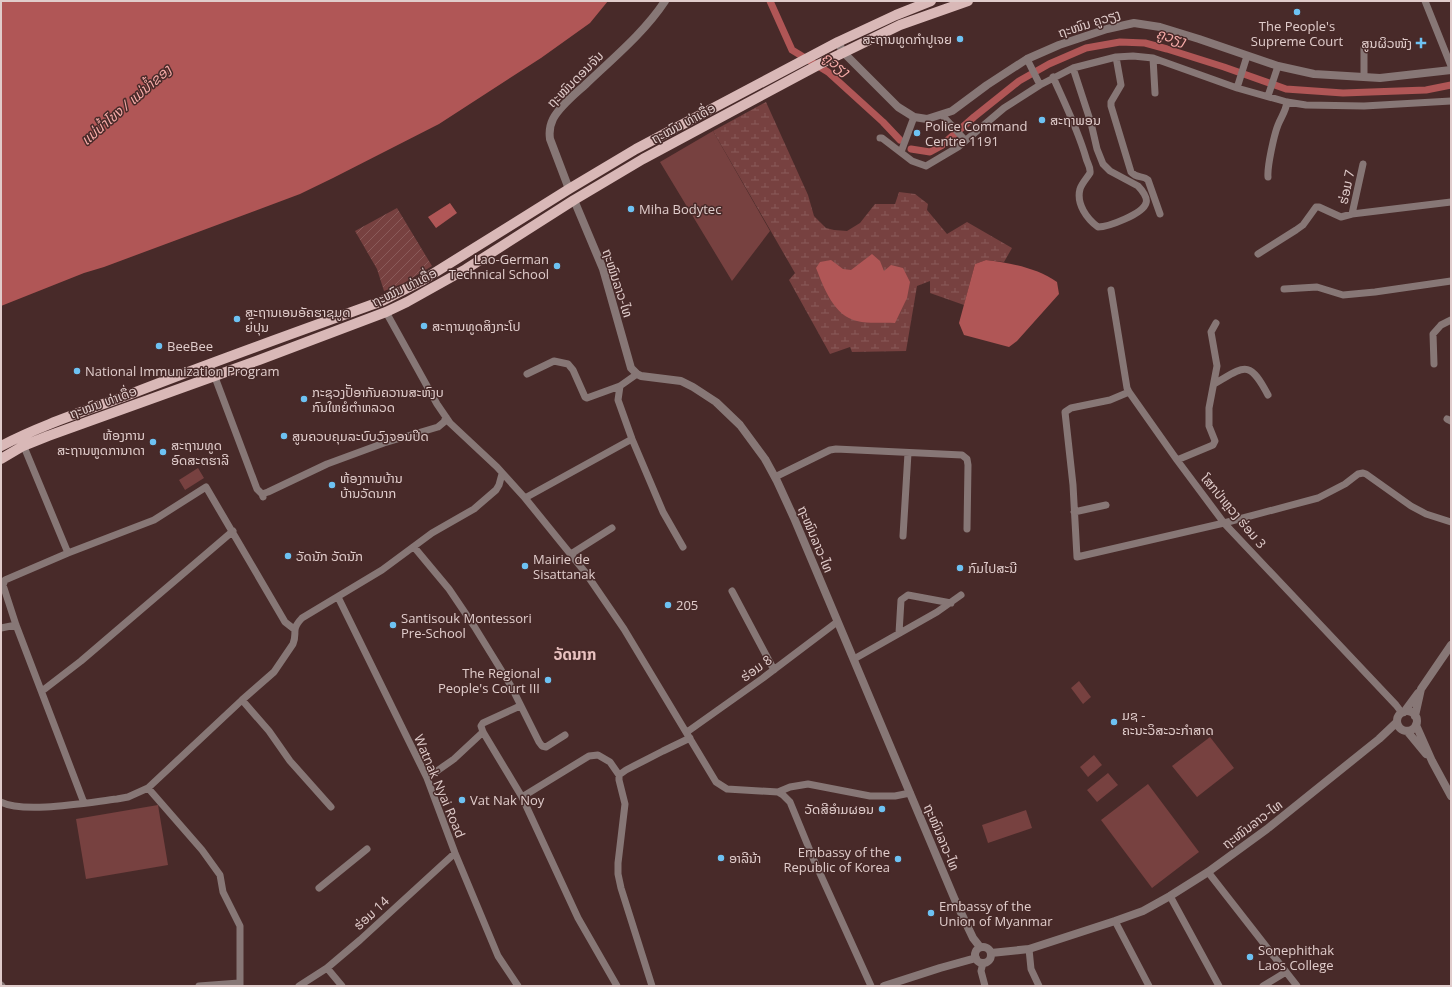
<svg xmlns="http://www.w3.org/2000/svg" width="1452" height="987" font-family="'Open Sans','Noto Sans Lao','Noto Sans Thai',sans-serif">
	<style>
		.green { fill: #774140 }
		.wetland { fill: url(#wetland-marsh) }
		.garden { fill: url(#garden-furrows) }
		.water { fill: #b05656 }
		.lines { fill: none; stroke-linecap: round; stroke-linejoin: round }
		.canal { stroke: #b05656; stroke-width: 7 }
		.minor { stroke: #877776; stroke-width: 7 }
		.tertiary { stroke: #877776; stroke-width: 8 }
		.primary { stroke: #d9b8b7; stroke-width: 10 }
		.poi-dot { fill: #6dc2f3; stroke: #482a29; stroke-width: 1.5 }
		.labels { text-anchor: middle; stroke-width: 3; stroke-linejoin: round; paint-order: stroke }
		.street-label { font-size: 13px; fill: #e0cccb; stroke: #482a29 }
		.poi-label { font-size: 13px; fill: #e0cccb; stroke: #482a29; text-anchor: start }
		.water-label { font-size: 14px; font-style: italic; fill: #f6aba8; stroke: #482a29 }
		.quarter-label { font-size: 15px; font-weight: bold; fill: #e9c2c0; stroke: #482a29 }
	</style>
	<defs>
		<pattern id="wetland-marsh" width="20" height="14" patternUnits="userSpaceOnUse"><rect width="20" height="14" fill="#774140"/><path d="M1 5h8M5 5V1M11 12h8M15 12V8" fill="none" stroke="#8a5b5a"/></pattern>
		<pattern id="garden-furrows" width="10" height="10" patternUnits="userSpaceOnUse"><rect width="10" height="10" fill="#774140"/><path d="M-1 1l2-2M0 10L10 0M9 11l2-2" fill="none" stroke="#8a5b5a"/></pattern>
	</defs>
	<rect width="100%" height="100%" fill="#482a29"/>
	<!-- green -->
	<path class="green" d="M713,131L770,231L732,281L660,162Z
		M198,468L204,478L185,490L179,480Z
		M1079,681L1091,697L1083,704L1071,688Z
		M1210,737L1234,768L1197,797L1172,766Z
		M1094,755L1102,765L1088,777L1080,767Z
		M1108,773L1118,785L1097,802L1087,790Z
		M1148,784L1199,852L1152,888L1101,820Z
		M158,805L168,865L86,879L76,819Z
		M1026,810L1032,828L988,843L982,825Z"/>
	<!-- wetland -->
	<path class="wetland" d="M766,102L808,195L814,216L826,228L834,230L847,231L860,223L875,204H895L899,192L915,194L928,204L927,210L947,234L967,222L1012,248L1004,262L986,260L975,264L964,305L930,293V281L917,286L906,351L852,352L850,347L830,354L789,280L795,273L713,131Z"/>
	<!-- garden -->
	<path class="garden" d="M397,208L432,266L404,283L384,291L377,269L355,231Z"/>
	<!-- water -->
	<path class="water" d="M1,1H608L590,23L541,58L439,124L333,178L300,194L104,267L84,273L1,306Z
		M450,203L457,213L436,228L428,217Z
		M872,254L880,261L884,271L891,265L903,268L910,282L907,298L895,323C883,322 869,324 857,321C834,316 824,288 816,268L820,262L831,260L843,269L851,270Z
		M986,260C1010,263 1037,268 1057,282L1059,294L1017,341L1009,347L964,335L959,323L975,264Z"/>
	<g class="lines">
		<!-- canal -->
		<path class="canal" d="M770,1L792,50L828,72L883,122L900,140
			M911,149L930,152L941,146L974,117L1019,81L1049,64L1086,48L1120,42L1145,43L1167,49L1224,67L1286,89L1343,93L1426,90L1451,85"/>
		<!-- minor -->
		<path class="minor" d="M1425,1L1451,66
			M1364,48V77
			M1116,57L1121,85L1111,102V106L1131,172C1137,179 1143,175 1148,180L1160,214
			M1153,58L1155,93
			M1027,59L1040,85
			M1053,77C1065,104 1078,130 1086,158C1087,163 1091,167 1090,173C1087,178 1082,183 1080,189C1076,204 1087,219 1098,227C1108,227 1143,214 1146,203C1148,198 1142,190 1138,186L1110,171L1103,164L1097,149L1091,123L1073,68
			M1237,88L1247,56
			M1268,96L1278,66
			M942,115L965,140
			M880,138H882L912,161L926,166L958,147L1004,108L1040,85L1073,68L1116,57L1133,56L1153,58L1237,88L1287,102L1306,105L1364,106L1451,101
			M901,152L914,117
			M1268,177C1267,167 1274,135 1278,125C1281,117 1286,111 1287,102
			M1352,214L1363,164
			M1258,254L1296,230L1303,225L1316,207H1319L1341,217L1352,214L1451,202
			M1284,289L1317,287L1343,295L1375,292L1451,281
			M1111,290L1127,388L1129,392L1177,460L1224,523L1396,705L1402,713
			M386,312L437,404L450,423L497,467L525,498L585,572L624,629L716,782L727,789L778,792L783,795L790,802L813,858L871,986
			M210,364L257,489L262,494L263,497
			M1434,364L1433,334L1441,325L1451,320
			M527,374L554,361L568,364L573,370L585,397L587,398L620,386L637,374
			M1214,384C1245,366 1249,359 1268,395
			M620,386L618,400L632,439L663,512L683,547
			M1129,392L1110,400L1071,408L1065,412L1073,485L1077,557L1224,523L1318,498L1345,484L1358,474L1363,473L1366,474L1411,506L1426,514L1451,522
			M1447,419L1451,421
			M22,442L68,553
			M1177,460L1213,445L1215,441L1209,426V408L1217,366L1211,332L1216,323
			M775,477L830,450L836,449L962,455L967,459L968,465L967,529
			M262,494L268,492L327,464L384,443L438,427L444,422L446,417
			M525,498L632,439
			M1074,512L1106,505
			M903,536L908,453
			M414,547L449,589L474,626L511,686L539,742L542,746L546,747L565,735
			M571,554L612,528
			M732,591L774,670
			M338,597L427,778L455,853L498,956L518,986
			M1,628L16,625
			M899,633L901,600L908,595L951,603
			M854,659L937,612L961,595
			M42,691L81,661L233,531
			M242,700L269,731L290,761L331,807
			M520,706L483,723L481,726L483,732L522,797L578,918L617,986
			M687,732L763,678L837,622
			M619,775L626,770L663,751L690,738
			M427,778L454,759L483,732
			M148,788L202,850L220,875L223,892L240,926V986
			M778,792L790,787L808,784L870,796H895L910,793
			M522,797L589,756L598,755L610,762L619,775V780L625,804L618,863V874L621,888L652,986
			M1,802C24,814 90,802 117,799L128,797L148,788L242,700L274,672L293,644C298,631 290,631 302,618L382,570L432,533L474,509L496,490L499,485L502,474
			M84,803L16,625L3,585L5,580L68,553L154,520L206,487L285,622L294,629
			M1208,872L1297,986
			M319,888L367,849
			M1170,896L1219,986
			M1115,921L1149,986
			M1029,949L1031,969L1039,986
			M983,963L981,971L985,986
			M327,968L342,986
			M1,985L2,986
			M199,986L239,983
			M299,986L327,968L360,940L455,853
			M1263,986L1286,972"/>
		<!-- tertiary -->
		<path class="tertiary" d="M838,42L843,52L898,107L914,117L927,119L952,111L987,85L1027,59L1059,45L1107,29L1134,23L1160,27L1199,39L1278,66L1314,74L1380,78L1451,70
			M569,189L550,139C549,132 550,125 553,119C559,107 575,94 585,85C612,59 644,33 665,1
			M574,200L603,269L631,368L637,374L641,376L681,381L693,387L716,402L740,425L765,459L777,481L794,518L955,900L973,938L980,947
			M1397 721a10 10 0 1 1 20 0a10 10 0 1 1-20 0Z
			M1404,712L1418,693
			M1415,716L1421,689L1451,645
			M1416,725L1432,761L1451,796
			M1407,731L1426,754
			M975 955a8 8 0 1 1 16 0a8 8 0 1 1-16 0Z
			M991,953L1029,949L1115,921L1143,911L1170,896L1208,872L1267,829L1379,739L1397,722
			M884,986L940,968L976,958"/>
		<!-- primary -->
		<path class="primary" d="M1,446C41,425 85,411 128,395C212,362 297,332 382,301L423,280L569,189L636,149L838,42L896,15L931,1
			M1,459L23,446L48,436L259,360L386,312L407,302L466,269L574,200L643,159L820,64L900,25L968,1"/>
	</g>
	<!-- markers -->
	<g class="poi-dot">
		<circle cx="1297" cy="12" r="4"/>
		<circle cx="960" cy="39" r="4"/>
		<path d="M1419 37h4v4h4v4h-4v4h-4v-4h-4v-4h4z"/>
		<circle cx="1042" cy="120" r="4"/>
		<circle cx="917" cy="133" r="4"/>
		<circle cx="631" cy="209" r="4"/>
		<circle cx="557" cy="266" r="4"/>
		<circle cx="237" cy="319" r="4"/>
		<circle cx="424" cy="326" r="4"/>
		<circle cx="159" cy="346" r="4"/>
		<circle cx="77" cy="371" r="4"/>
		<circle cx="304" cy="399" r="4"/>
		<circle cx="284" cy="436" r="4"/>
		<circle cx="153" cy="442" r="4"/>
		<circle cx="163" cy="452" r="4"/>
		<circle cx="332" cy="485" r="4"/>
		<circle cx="288" cy="556" r="4"/>
		<circle cx="525" cy="566" r="4"/>
		<circle cx="960" cy="568" r="4"/>
		<circle cx="668" cy="605" r="4"/>
		<circle cx="393" cy="625" r="4"/>
		<circle cx="548" cy="680" r="4"/>
		<circle cx="1114" cy="722" r="4"/>
		<circle cx="462" cy="800" r="4"/>
		<circle cx="882" cy="809" r="4"/>
		<circle cx="721" cy="858" r="4"/>
		<circle cx="898" cy="859" r="4"/>
		<circle cx="931" cy="913" r="4"/>
		<circle cx="1250" cy="957" r="4"/>
	</g>
	<g class="labels">
		<!-- street labels -->
		<g class="street-label">
			<text transform="translate(1089 23) rotate(-18)" y="5">ຖະໜົນ ຄູວຽງ</text>
			<text transform="translate(575 79) rotate(-45)" y="5">ຖະໝົນດອນຈັນ</text>
			<text transform="translate(683 123) rotate(-28)" y="5">ຖະໝົນ ທ່າເດື່ອ</text>
			<text transform="translate(1346 187) rotate(-78)" y="5">ຮ່ອມ 7</text>
			<text transform="translate(618 283) rotate(72)" y="5">ຖະໜົນລາວ-ໄທ</text>
			<text transform="translate(404 287) rotate(-26)" y="5">ຖະໝົນ ທ່າເດື່ອ</text>
			<text transform="translate(103 402) rotate(-20)" y="5">ຖະໝົນ ທ່າເດື່ອ</text>
			<text transform="translate(1234 511) rotate(50)" y="5">ໂສກປ່າຫຼວງ ຮ່ອມ 3</text>
			<text transform="translate(816 539) rotate(67)" y="5">ຖະໜົນລາວ-ໄທ</text>
			<text transform="translate(756 668) rotate(-36)" y="5">ຮ່ອມ 8</text>
			<text transform="translate(440 786) rotate(67)" y="5">Watnak Nyai Road</text>
			<text transform="translate(1252 824) rotate(-37)" y="5">ຖະໜົນລາວ-ໄທ</text>
			<text transform="translate(942 837) rotate(67)" y="5">ຖະໜົນລາວ-ໄທ</text>
			<text transform="translate(371 913) rotate(-43)" y="5">ຮ່ອມ 14</text>
		</g>
		<!-- poi labels -->
		<g class="poi-label">
			<text x="1297" y="31" text-anchor="middle">The People's<tspan x="1297" dy="15">Supreme Court</tspan></text>
			<text x="952" y="44" text-anchor="end">ສະຖານທູດກຳປູເຈຍ</text>
			<text x="1412" y="48" text-anchor="end">ສູນຜິວໜັງ</text>
			<text x="1050" y="125">ສະຖາພອນ</text>
			<text x="925" y="131">Police Command<tspan x="925" dy="15">Centre 1191</tspan></text>
			<text x="639" y="214">Miha Bodytec</text>
			<text x="549" y="264" text-anchor="end">Lao-German<tspan x="549" dy="15">Technical School</tspan></text>
			<text x="245" y="317">ສະຖານເອນອັຄຮາຊມູດ<tspan x="245" dy="15">ຍ່ົປຸນ</tspan></text>
			<text x="432" y="331">ສະຖານທູດສິງກະໂປ</text>
			<text x="167" y="351">BeeBee</text>
			<text x="85" y="376">National Immunization Program</text>
			<text x="312" y="397">ກະຊວງປັັອາກັນຄວານສະຫົງບ<tspan x="312" dy="15">ກົນໃຫຍໍຕຳຫລວດ</tspan></text>
			<text x="145" y="440" text-anchor="end">ຫ້ອງການ<tspan x="145" dy="15">ສະຖານຫູດການາດາ</tspan></text>
			<text x="292" y="441">ສູນຄວບຄຸມລະບົບວົງຈອນປິດ</text>
			<text x="171" y="450">ສະຖານທູດ<tspan x="171" dy="15">ອົດສະຕຮາລີ</tspan></text>
			<text x="340" y="483">ຫ້ອງການບ້ານ<tspan x="340" dy="15">ບ້ານວັດນາກ</tspan></text>
			<text x="296" y="561">ວັດນັກ ວັດນັກ</text>
			<text x="533" y="564">Mairie de<tspan x="533" dy="15">Sisattanak</tspan></text>
			<text x="968" y="573">ກົມໄປສະນີ</text>
			<text x="676" y="610">205</text>
			<text x="401" y="623">Santisouk Montessori<tspan x="401" dy="15">Pre-School</tspan></text>
			<text x="540" y="678" text-anchor="end">The Regional<tspan x="540" dy="15">People's Court III</tspan></text>
			<text x="1122" y="720">ມຊ -<tspan x="1122" dy="15">ຄະນະວິສະວະກຳສາດ</tspan></text>
			<text x="470" y="805">Vat Nak Noy</text>
			<text x="874" y="814" text-anchor="end">ວັດສີອຳມຜອນ</text>
			<text x="890" y="857" text-anchor="end">Embassy of the<tspan x="890" dy="15">Republic of Korea</tspan></text>
			<text x="729" y="863">ອາລີນ້າ</text>
			<text x="939" y="911">Embassy of the<tspan x="939" dy="15">Union of Myanmar</tspan></text>
			<text x="1258" y="955">Sonephithak<tspan x="1258" dy="15">Laos College</tspan></text>
		</g>
		<!-- water labels -->
		<g class="water-label">
			<text transform="translate(1171 37) rotate(17)" y="5">ຄູວຽງ</text>
			<text transform="translate(836 64) rotate(38)" y="5">ຄູວຽງ</text>
			<text transform="translate(126 105) rotate(-41)" y="5">แม่น้ำโขง / ແມ່ນ້ຳຂອງ</text>
		</g>
		<!-- quarter labels -->
		<g class="quarter-label">
			<text x="575" y="660">ວັດນາກ</text>
		</g>
	</g>
	<!-- border -->
	<rect width="1452" height="987" fill="none" stroke="#e0cccb" stroke-width="4"/>
</svg>
